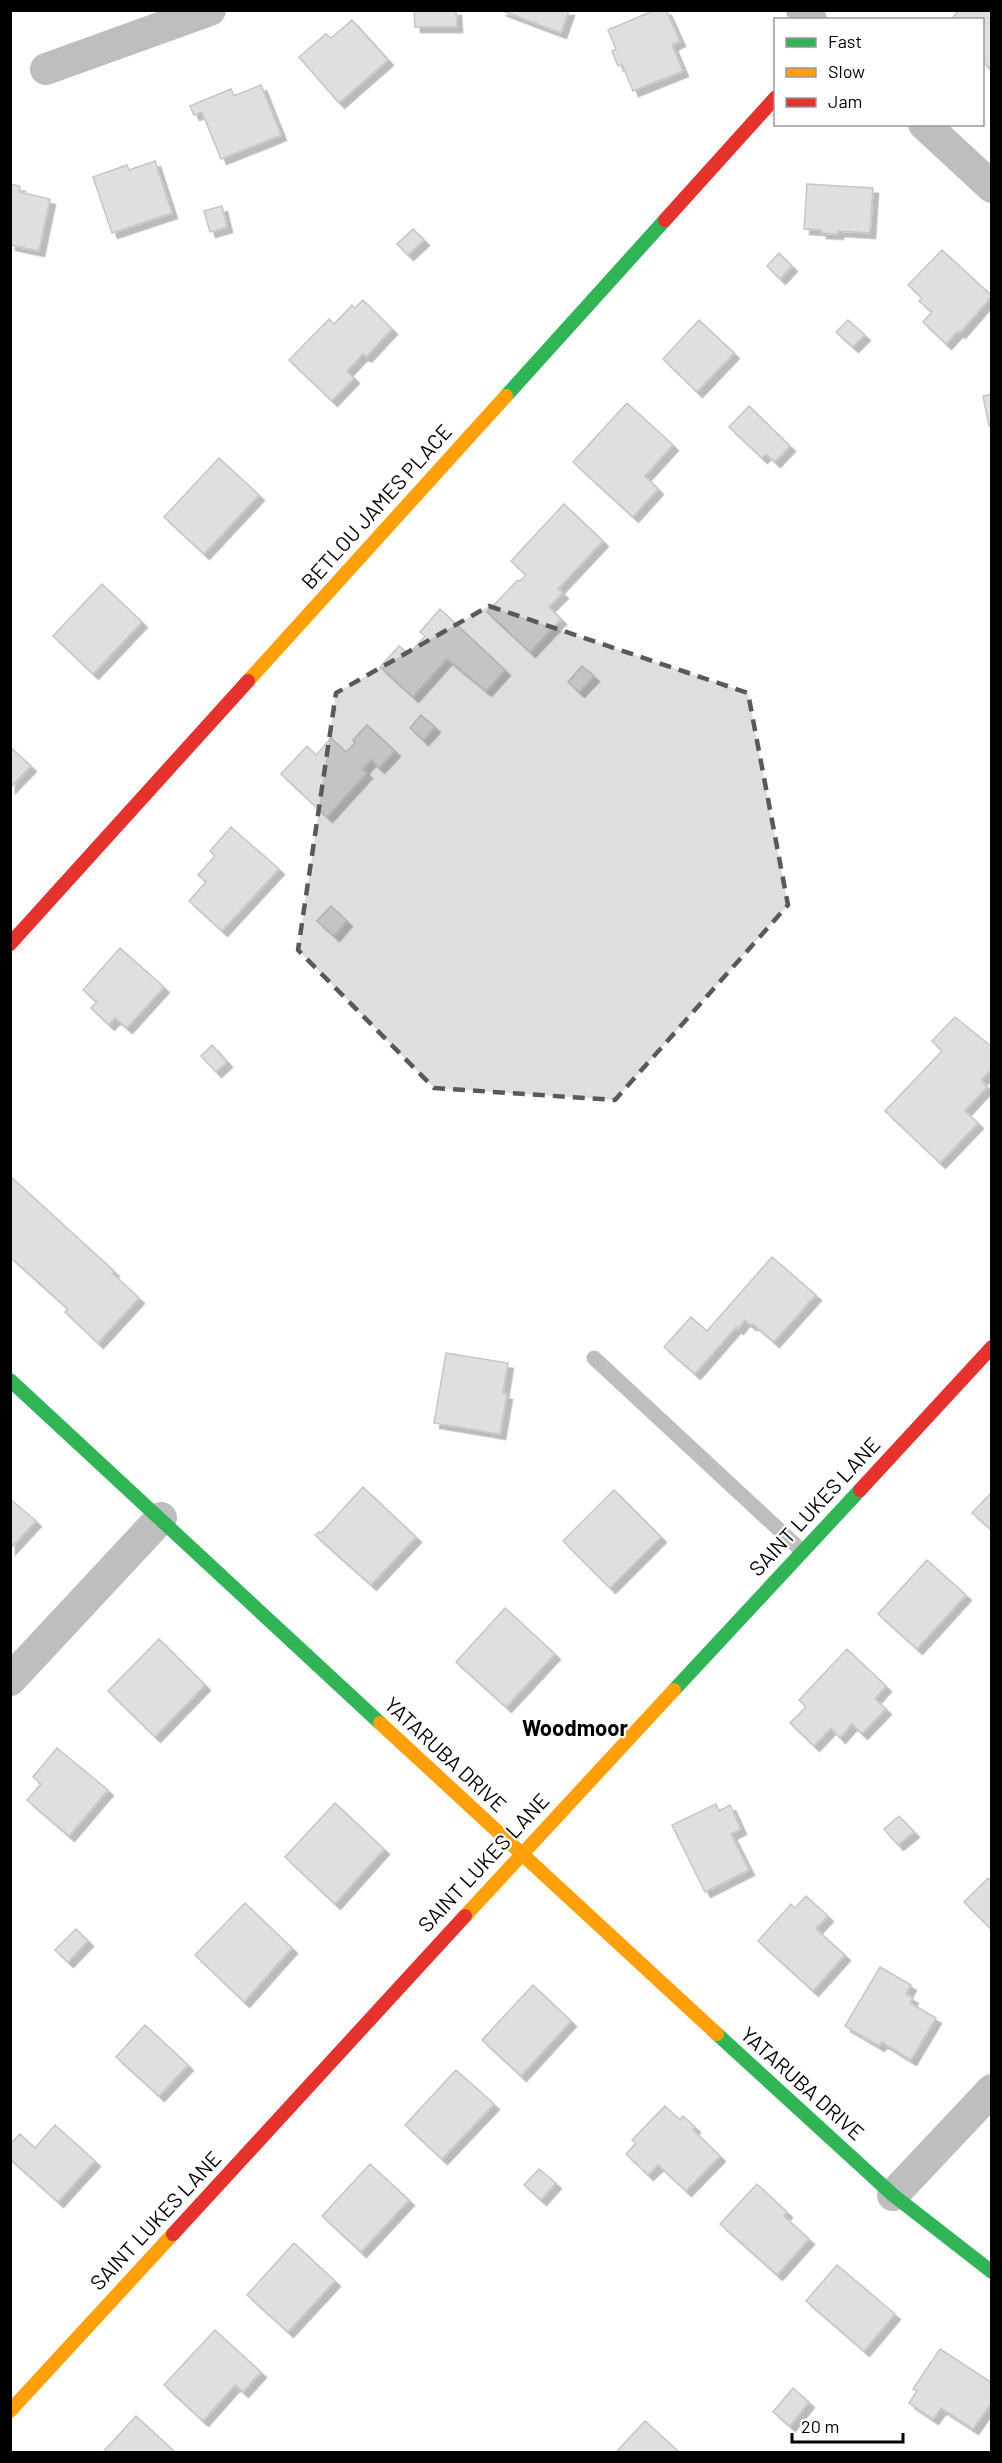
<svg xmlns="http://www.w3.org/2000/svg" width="1002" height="2463" font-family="Barlow,sans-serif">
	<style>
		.building { fill: #dfdfdf; stroke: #c6c6c6; stroke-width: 1.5; filter: url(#shadow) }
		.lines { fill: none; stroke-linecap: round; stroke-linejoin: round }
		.lane { stroke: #bebebe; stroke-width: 15 }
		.street { stroke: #bebebe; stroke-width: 32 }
		.fast { stroke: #30b455; stroke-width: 14 }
		.slow { stroke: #ff9f0a; stroke-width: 14 }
		.jam { stroke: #e5322d; stroke-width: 14 }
		.marked { fill: #595959; fill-opacity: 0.2; stroke: #595959; stroke-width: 4.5; stroke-dasharray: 12 8; stroke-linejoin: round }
		.labels { text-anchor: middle; stroke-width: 4.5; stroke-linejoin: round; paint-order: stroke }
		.street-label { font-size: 21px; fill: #000; stroke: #fff }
		.neighbourhood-label { font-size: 22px; font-weight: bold; fill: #000; stroke: #fff }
	</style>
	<defs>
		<filter id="shadow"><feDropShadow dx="5.5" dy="5.5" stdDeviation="0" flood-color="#0004"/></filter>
	</defs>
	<rect width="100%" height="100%" fill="#fff"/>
	<!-- building -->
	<path class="building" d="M414,10H456L457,27H415Z
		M500,10H569L561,33Z
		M655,10H666L680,41L672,45L683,71L633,91L622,64L618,66L612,51L616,49L608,30Z
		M959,10H992V70L982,62V20H951Z
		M352,20L388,60L339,103L299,57L326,34L331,38Z
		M261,85L281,135L221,159L202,112L194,115L190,106L231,89L234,96Z
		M155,161L172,213L112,233L93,177L127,165L129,170Z
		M10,184L20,186L19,192L50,199L39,251L10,245Z
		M807,184L873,188L870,233L838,231V234L821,233V230L804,229Z
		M222,206L227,227L210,232L204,211Z
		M413,229L424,240L408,255L397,244Z
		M942,250L992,296L960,333L958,331L946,344L923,322L932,312L919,301L922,298L908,285Z
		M779,253L792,266L780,279L767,266Z
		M363,300L392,329L366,357L363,354L347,371L354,378L332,401L289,360L329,319L334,324L352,305L355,308Z
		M699,320L734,353L697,392L663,359Z
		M848,320L865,335L853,347L836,332Z
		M992,394V426H989L983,396Z
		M627,403L673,445L645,476L658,489L633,517L573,462Z
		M749,406L790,446L775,462L766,454L762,458L729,427Z
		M219,458L259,495L204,554L164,517Z
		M564,504L603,541L558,589L563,593L549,607L561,619L530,652L487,612L518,580L520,581L526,575L511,561Z
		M102,584L142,622L93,674L53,636Z
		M440,609L505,670L486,691L447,659L413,697L380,667L399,646L409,654L425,636L420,632Z
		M582,666L594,676L579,692L568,682Z
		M421,715L435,727L423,740L410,728Z
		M367,725L395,751L379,768L371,760L363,769L367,773L327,817L281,774L307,746L316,755L331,738L346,752L355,743L353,740Z
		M10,747L31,766L10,788Z
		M231,827L279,869L222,931L189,901L206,882L198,875L215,856L210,851Z
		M331,906L347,921L334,936L317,921Z
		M120,948L164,987L127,1028L115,1018L109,1025L91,1008L97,1002L83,990Z
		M955,1017L992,1047V1069L981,1080L987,1087L965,1111L978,1123L940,1163L885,1111L942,1051L932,1041Z
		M212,1045L227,1062L216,1072L201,1056Z
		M10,1176L114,1271L112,1273L139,1298L98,1343L65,1312L68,1309L10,1257Z
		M772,1257L816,1295L774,1342L753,1324L751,1325L745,1320L738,1329L736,1327L695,1374L664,1347L691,1317L707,1331Z
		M446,1353L508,1363L503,1393L507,1394L500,1434L434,1423Z
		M363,1487L416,1537L371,1585L315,1535L319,1532L321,1533Z
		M614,1490L661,1537L610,1588L563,1541Z
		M992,1492V1530L972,1513Z
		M10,1499L36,1521L10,1549Z
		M927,1560L966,1595L917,1649L878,1614Z
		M505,1608L555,1654L506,1707L456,1662Z
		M159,1639L205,1685L155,1737L108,1691Z
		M847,1649L886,1686L875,1699L886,1709L862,1734L852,1724L840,1738L831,1728L814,1746L790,1723L806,1707L799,1700Z
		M57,1748L108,1790L69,1836L27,1800L41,1784L33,1777Z
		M335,1803L384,1849L335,1904L285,1857Z
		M716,1804L719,1811L730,1805L741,1829L731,1834L749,1870L705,1892L672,1825Z
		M899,1816L914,1832L898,1845L884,1829Z
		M988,1878L992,1882V1930L964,1902Z
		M806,1896L828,1916L816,1929L845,1955L813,1991L758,1941L791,1904L795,1908Z
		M245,1903L292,1948L244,2002L195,1955Z
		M76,1929L88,1941L68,1962L55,1950Z
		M880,1967L911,1985L906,1994L913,1998L910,2003L936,2018L911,2060L882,2042L879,2046L845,2026Z
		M533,1985L571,2021L521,2076L482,2040Z
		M145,2025L188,2065L159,2096L116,2057Z
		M456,2070L494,2104L442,2159L405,2125Z
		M665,2106L680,2120L683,2116L695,2127L693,2130L720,2156L686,2191L658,2165L648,2175L626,2154L636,2143L632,2140Z
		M55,2125L95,2161L58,2202L10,2159V2144L20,2134L35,2148Z
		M370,2164L409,2200L361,2252L322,2216Z
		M539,2169L556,2183L541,2200L524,2185Z
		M757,2184L787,2212L784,2216L809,2239L777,2275L720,2224Z
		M294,2243L335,2281L288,2332L247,2295Z
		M837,2265L895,2314L864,2351L806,2301Z
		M215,2330L261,2372L243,2392L235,2385L203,2421L164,2385Z
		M940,2349L992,2383V2402L973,2429L941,2408L933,2419L909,2403L917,2391L913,2389Z
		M793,2388L809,2402L790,2426L773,2412Z
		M136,2416L175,2452H103Z
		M645,2421L679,2452H616Z"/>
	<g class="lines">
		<!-- lane -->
		<path class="lane" d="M594,1358L802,1551"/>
		<!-- street -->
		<path class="street" d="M802,10L811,20
			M46,69L210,10
			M924,124L992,187
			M10,1680L161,1518
			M893,2195L992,2090"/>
		<!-- fast -->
		<path class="fast" d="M506,396L665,220
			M10,1380L380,1723
			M674,1690L860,1490
			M717,2034L893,2195L992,2272"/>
		<!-- slow -->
		<path class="slow" d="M248,681L506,396
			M380,1723L717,2034
			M465,1916L674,1690
			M10,2411L173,2234"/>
		<!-- jam -->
		<path class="jam" d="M665,220L776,97
			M10,944L248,681
			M860,1490L992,1347
			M173,2234L465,1916"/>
	</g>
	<!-- marked area -->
	<path class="marked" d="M489,606L748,693L788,905L615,1100L434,1088L298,950L336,693Z"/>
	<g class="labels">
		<!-- street labels -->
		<g class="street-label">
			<text transform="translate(377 507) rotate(-48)" y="7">BETLOU JAMES PLACE</text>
			<text transform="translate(815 1507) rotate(-47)" y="7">SAINT LUKES LANE</text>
			<text transform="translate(445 1755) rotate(43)" y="7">YATARUBA DRIVE</text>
			<text transform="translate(484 1863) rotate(-47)" y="7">SAINT LUKES LANE</text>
			<text transform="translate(802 2084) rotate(42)" y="7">YATARUBA DRIVE</text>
			<text transform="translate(156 2221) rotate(-47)" y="7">SAINT LUKES LANE</text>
		</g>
		<!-- neighbourhood labels -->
		<g class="neighbourhood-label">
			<text x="575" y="1736">Woodmoor</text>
		</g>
	</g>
	<!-- border -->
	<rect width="1002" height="2463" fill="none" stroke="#000000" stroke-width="24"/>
	<!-- legend -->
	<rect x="774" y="18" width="210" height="108" fill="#ffffff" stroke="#999999" stroke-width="1.5"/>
	<rect x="786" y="38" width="30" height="9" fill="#30b455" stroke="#999999" stroke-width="1.5"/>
	<text x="828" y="48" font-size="18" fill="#000000">Fast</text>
	<rect x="786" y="68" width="30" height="9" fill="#ff9f0a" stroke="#999999" stroke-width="1.5"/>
	<text x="828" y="78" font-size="18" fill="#000000">Slow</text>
	<rect x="786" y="98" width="30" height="9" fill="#e5322d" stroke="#999999" stroke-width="1.5"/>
	<text x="828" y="108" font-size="18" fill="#000000">Jam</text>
	<!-- scale -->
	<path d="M792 2433v9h111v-9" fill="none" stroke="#000000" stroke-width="3"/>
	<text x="801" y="2433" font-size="18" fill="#000000" stroke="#ffffff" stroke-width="4.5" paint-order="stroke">20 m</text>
</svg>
